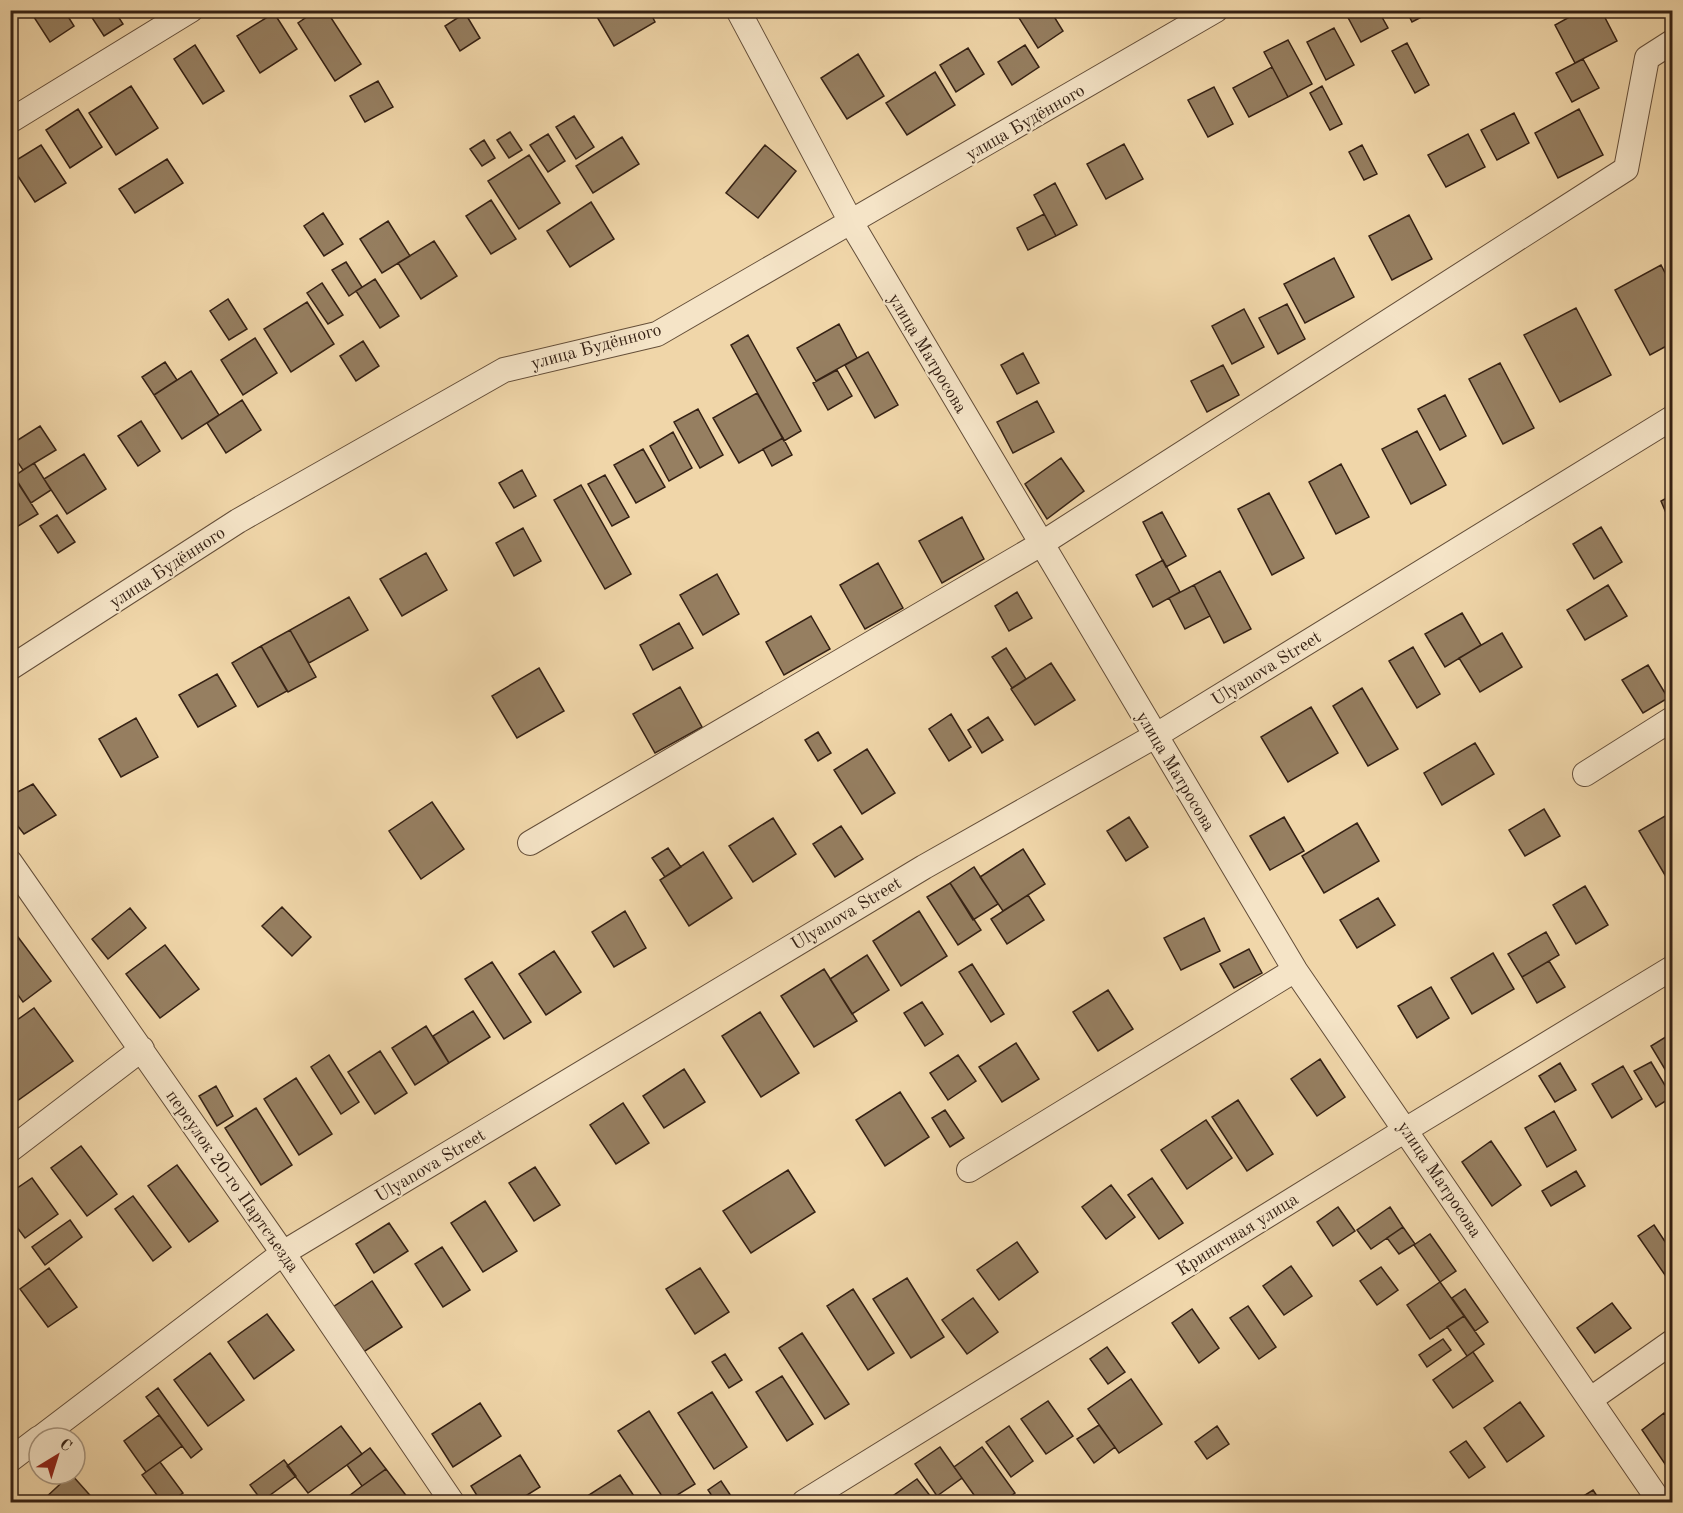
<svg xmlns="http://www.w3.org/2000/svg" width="1683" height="1513" font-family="'Old Standard TT',serif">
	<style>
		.building { fill: #967f61; stroke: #352114; stroke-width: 1.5 }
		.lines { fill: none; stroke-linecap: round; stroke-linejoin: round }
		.minor-casing { stroke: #644e39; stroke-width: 26 }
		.minor { stroke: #f5e4c7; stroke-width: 24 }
		.labels { text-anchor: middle; stroke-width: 4.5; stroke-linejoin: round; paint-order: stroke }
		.street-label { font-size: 18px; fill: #352114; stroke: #f5e4c7 }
	</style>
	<rect width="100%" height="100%" fill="#f0d6a9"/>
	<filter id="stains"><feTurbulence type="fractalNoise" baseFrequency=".00333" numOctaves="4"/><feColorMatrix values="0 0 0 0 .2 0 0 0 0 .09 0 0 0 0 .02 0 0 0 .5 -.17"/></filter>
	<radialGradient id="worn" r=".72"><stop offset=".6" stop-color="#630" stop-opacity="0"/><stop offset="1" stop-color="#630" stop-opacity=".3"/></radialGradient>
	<!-- building -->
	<path class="building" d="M64,10L74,26L50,42L30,11Z
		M87,10H114L123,24L104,36Z
		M317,10H326L361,64L335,81L298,23Z
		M593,10H649L655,22L614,46Z
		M1014,10H1050L1063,31L1038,48Z
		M1344,10H1378L1388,28L1361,42Z
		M1406,10H1435L1412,22Z
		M1582,10H1601L1617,41L1575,63L1555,25Z
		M274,13L297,49L260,73L237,36Z
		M465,13L480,38L460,51L445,26Z
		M1334,28L1354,65L1326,80L1307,42Z
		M1288,40L1312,84L1288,97L1264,52Z
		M1407,43L1429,85L1415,93L1392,51Z
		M195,45L224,91L203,104L174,59Z
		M1025,45L1039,67L1012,85L998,62Z
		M968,48L984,74L956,92L940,65Z
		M858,54L884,96L847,119L821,78Z
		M1583,59L1599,88L1572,102L1556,73Z
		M1272,67L1288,97L1249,117L1233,88Z
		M935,72L955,105L907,135L886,103Z
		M378,81L393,107L365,122L350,96Z
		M131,86L158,128L116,155L89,113Z
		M1322,86L1342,124L1330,130L1310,93Z
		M1214,87L1233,124L1208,137L1188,100Z
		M78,109L102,147L70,168L46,130Z
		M1579,109L1603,155L1558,178L1535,133Z
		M1514,113L1529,143L1497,160L1481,130Z
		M574,116L594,147L576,159L556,127Z
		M510,132L522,150L509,158L497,140Z
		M548,134L565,161L548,172L530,145Z
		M1468,134L1485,167L1446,187L1428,155Z
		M622,137L639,164L593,193L576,166Z
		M484,140L495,158L482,166L470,149Z
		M1124,144L1143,179L1106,199L1087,164Z
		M41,145L66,183L35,202L10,164Z
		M765,145L796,171L758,218L726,193Z
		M1362,145L1377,174L1364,180L1349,152Z
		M529,155L560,203L519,229L488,181Z
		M1672,155V170L1666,158Z
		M167,159L183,183L135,213L119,189Z
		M1055,183L1077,225L1056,236L1034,195Z
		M491,200L516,239L491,254L466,216Z
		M591,202L614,239L570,267L547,231Z
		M323,213L343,244L324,256L304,226Z
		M1044,214L1056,236L1028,250L1017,228Z
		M1409,215L1432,259L1392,280L1369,236Z
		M388,221L410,256L382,273L360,239Z
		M434,241L457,276L421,299L398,263Z
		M1334,258L1354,297L1305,323L1284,284Z
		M346,262L362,287L349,296L332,270Z
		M1661,265L1672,286V343L1650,355L1615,290Z
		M375,279L399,316L380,328L356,291Z
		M322,283L343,315L328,324L307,293Z
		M228,299L247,329L229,340L210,311Z
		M307,302L334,344L291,372L264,329Z
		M1287,304L1305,339L1278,354L1259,318Z
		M1576,308L1611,375L1560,402L1524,335Z
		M1244,309L1264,347L1232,364L1212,326Z
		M839,324L857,358L816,381L797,348Z
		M748,335L801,431L784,441L731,345Z
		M255,338L277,373L243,395L221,360Z
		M363,341L379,366L356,381L340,356Z
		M868,352L898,405L875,418L845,365Z
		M1023,353L1039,383L1017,394L1001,365Z
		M165,362L177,380L154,395L142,377Z
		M1500,363L1534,428L1503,444L1469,379Z
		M1223,365L1239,395L1207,412L1191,381Z
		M837,370L852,396L828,410L813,383Z
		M191,371L219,415L182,439L154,395Z
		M757,393L783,438L739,463L713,418Z
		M1445,395L1466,436L1440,450L1418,409Z
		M242,400L261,430L226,453L207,423Z
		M1037,401L1054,432L1013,453L997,422Z
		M698,409L723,455L700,468L674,422Z
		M141,421L160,451L138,466L118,436Z
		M40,426L56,450L23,470L10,451V445Z
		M1417,431L1446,485L1411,504L1382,449Z
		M673,432L692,468L669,481L650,446Z
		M783,438L792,455L772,466L763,449Z
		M643,449L665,487L636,503L614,465Z
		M84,454L106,489L67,514L44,479Z
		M1061,458L1084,491L1047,519L1025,484Z
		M34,463L51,490L31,503L14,476Z
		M1341,464L1369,517L1336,534L1309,482Z
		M522,470L536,496L514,508L499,483Z
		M12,474L38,514L10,531V475Z
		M605,475L629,517L612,526L588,484Z
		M581,485L631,574L605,589L554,500Z
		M1269,493L1304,558L1272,575L1238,509Z
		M1672,495V527L1661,501Z
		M1162,512L1186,556L1166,567L1143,522Z
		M57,515L75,542L58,553L40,526Z
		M962,517L984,559L942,583L919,541Z
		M1601,527L1622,562L1594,579L1573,544Z
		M523,528L541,561L514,576L496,543Z
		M426,553L447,590L402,616L380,579Z
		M1163,560L1180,592L1153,607L1136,575Z
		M878,563L903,608L865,629L840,585Z
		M1220,571L1251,629L1224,643L1194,585Z
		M717,574L739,614L703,635L680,595Z
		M1194,585L1210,616L1185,629L1169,598Z
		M1608,585L1627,616L1585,640L1567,610Z
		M1017,592L1032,618L1009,631L995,606Z
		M349,597L368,630L309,663L290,630Z
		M1462,613L1481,645L1445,667L1425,634Z
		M811,616L830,649L784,675L766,642Z
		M679,623L693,648L653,670L640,645Z
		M290,630L316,677L288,692L261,646Z
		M1502,633L1522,667L1480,692L1459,658Z
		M261,646L287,691L258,707L232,663Z
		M1413,647L1440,694L1417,708L1389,661Z
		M1006,648L1026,679L1012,688L992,657Z
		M1051,663L1075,700L1035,725L1011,689Z
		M1648,665L1668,698L1643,713L1622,680Z
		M539,668L564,711L517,738L492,696Z
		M217,674L236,706L198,727L179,695Z
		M680,687L702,727L655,753L633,714Z
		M1362,688L1398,749L1368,766L1333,706Z
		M1311,707L1338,753L1288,782L1261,737Z
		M951,714L971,747L949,761L929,729Z
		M988,717L1003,740L982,753L968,730Z
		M136,718L158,757L121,777L99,739Z
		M818,732L831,753L818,761L805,740Z
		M1475,743L1494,774L1442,805L1424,773Z
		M867,749L895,793L862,814L834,770Z
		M33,784L56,815L24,834L10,816V796Z
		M432,802L464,849L421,879L389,831Z
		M1544,809L1560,836L1525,856L1509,830Z
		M1672,812V887L1639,831Z
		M1129,817L1148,847L1126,861L1107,831Z
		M1284,817L1304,851L1270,870L1250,836Z
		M773,818L796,854L753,882L729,846Z
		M1357,823L1379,861L1324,893L1302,856Z
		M841,826L863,859L835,877L813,844Z
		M668,848L681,867L665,877L652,858Z
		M1023,849L1045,884L1003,911L980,877Z
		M703,852L732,898L689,926L660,880Z
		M974,867L998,904L973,920L950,883Z
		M950,883L981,930L958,945L927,897Z
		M1585,886L1608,925L1576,944L1553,905Z
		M1028,895L1044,920L1007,944L991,919Z
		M1378,898L1395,925L1357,948L1340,920Z
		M282,907L311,937L292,956L262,926Z
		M130,908L146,928L108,959L92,939Z
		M625,911L646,948L614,967L592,932Z
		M919,911L947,956L901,986L873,941Z
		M1204,918L1220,951L1181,970L1164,938Z
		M10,927L18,937L10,943Z
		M1546,932L1559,955L1522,977L1508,954Z
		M18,937L51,981L23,1002L10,984V943Z
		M165,945L199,989L160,1018L126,974Z
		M1249,949L1262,973L1234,988L1220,964Z
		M554,951L581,992L546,1015L519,974Z
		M1493,953L1514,989L1472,1014L1451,978Z
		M867,955L889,990L852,1014L830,979Z
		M1549,961L1565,987L1537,1003L1522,977Z
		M492,962L531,1022L504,1039L465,979Z
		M972,964L1004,1014L991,1022L959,972Z
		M824,969L857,1021L814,1047L781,996Z
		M1431,987L1449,1018L1417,1038L1398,1006Z
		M1108,990L1133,1029L1098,1051L1073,1012Z
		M922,1002L943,1034L925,1046L904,1013Z
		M34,1008L73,1061L10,1106V1025Z
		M473,1011L490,1037L449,1063L433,1036Z
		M760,1012L799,1073L761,1097L722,1036Z
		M426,1026L449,1063L415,1085L392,1048Z
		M1672,1033V1081L1651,1046Z
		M1016,1043L1039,1079L1002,1102L979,1067Z
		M380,1051L407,1093L375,1114L348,1072Z
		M329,1055L359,1102L341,1114L311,1067Z
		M958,1055L976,1081L948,1100L930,1073Z
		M1320,1059L1345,1097L1317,1116L1291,1079Z
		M1651,1062L1672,1097L1656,1107L1634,1071Z
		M1560,1063L1576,1090L1555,1102L1539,1076Z
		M1623,1066L1642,1099L1612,1118L1592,1084Z
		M684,1069L705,1102L664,1128L643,1096Z
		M296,1078L332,1134L299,1155L264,1099Z
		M216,1086L233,1116L217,1126L199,1096Z
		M900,1092L929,1137L885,1166L856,1120Z
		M1238,1100L1273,1154L1247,1171L1212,1117Z
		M623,1103L649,1143L616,1164L590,1125Z
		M256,1108L292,1165L261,1185L225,1128Z
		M945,1110L964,1138L950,1147L932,1118Z
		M1554,1111L1576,1150L1547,1167L1525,1128Z
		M1206,1120L1232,1158L1187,1189L1161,1150Z
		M1491,1141L1521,1185L1492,1206L1462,1162Z
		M81,1146L117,1194L87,1216L51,1168Z
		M177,1165L218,1221L189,1242L148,1186Z
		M535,1167L560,1205L534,1221L509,1183Z
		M788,1170L815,1212L751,1253L723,1211Z
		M1576,1171L1585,1186L1551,1206L1542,1191Z
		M32,1178L58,1214L25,1238L10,1218V1193Z
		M1152,1178L1183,1223L1159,1239L1128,1195Z
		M1111,1185L1135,1217L1106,1239L1082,1207Z
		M133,1196L171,1247L153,1261L115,1209Z
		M485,1201L517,1251L483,1272L451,1223Z
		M1338,1207L1355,1231L1333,1246L1317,1222Z
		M1390,1207L1403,1227L1371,1249L1357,1230Z
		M70,1220L82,1237L45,1265L32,1247Z
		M389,1223L408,1251L374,1273L356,1244Z
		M1654,1225L1672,1252V1285L1638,1236Z
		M1403,1227L1415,1244L1399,1254L1387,1238Z
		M1430,1234L1456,1271L1440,1282L1414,1245Z
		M1017,1242L1038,1272L999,1300L977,1270Z
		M442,1247L470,1290L443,1307L415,1264Z
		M1291,1266L1312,1296L1284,1315L1263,1286Z
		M1381,1267L1398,1290L1377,1305L1360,1281Z
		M49,1268L77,1307L48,1327L20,1289Z
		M700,1268L729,1312L695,1334L666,1289Z
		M907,1278L944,1337L911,1358L873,1299Z
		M372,1281L402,1327L362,1353L333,1307Z
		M1440,1282L1464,1316L1430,1339L1407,1305Z
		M853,1289L894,1353L868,1370L827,1306Z
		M1465,1289L1488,1322L1475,1331L1452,1298Z
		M973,1298L998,1332L967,1354L942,1320Z
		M1612,1303L1631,1328L1595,1353L1577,1328Z
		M1248,1306L1276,1347L1259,1359L1230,1318Z
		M1192,1309L1219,1348L1199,1363L1172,1323Z
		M267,1314L294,1350L254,1379L228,1342Z
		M1464,1316L1484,1344L1467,1356L1447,1327Z
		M802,1333L849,1404L825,1419L779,1348Z
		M1443,1339L1451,1350L1427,1367L1419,1355Z
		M1107,1347L1125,1372L1108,1384L1090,1359Z
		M1473,1352L1493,1381L1453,1408L1433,1380Z
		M210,1353L244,1400L208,1426L174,1380Z
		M725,1354L742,1380L729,1388L712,1362Z
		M782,1376L813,1424L787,1441L756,1392Z
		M1131,1379L1162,1424L1119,1453L1088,1409Z
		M158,1388L202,1449L191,1458L146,1397Z
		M712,1392L747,1447L714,1469L678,1413Z
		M1048,1401L1073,1436L1046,1454L1021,1419Z
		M1520,1402L1544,1436L1507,1462L1484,1428Z
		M480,1403L501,1436L453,1467L432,1434Z
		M649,1411L695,1484L666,1502L618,1431Z
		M1664,1413L1672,1424V1463L1667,1467L1642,1430Z
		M159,1415L182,1446L146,1472L124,1441Z
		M1099,1425L1115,1447L1094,1463L1077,1439Z
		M341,1426L362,1454L308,1493L287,1466Z
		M1009,1426L1033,1461L1011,1477L986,1442Z
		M1217,1426L1229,1444L1207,1459L1195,1442Z
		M1466,1441L1485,1467L1469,1478L1450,1452Z
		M940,1447L962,1478L937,1496L915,1464Z
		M982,1447L1015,1493L1002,1502H979L954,1467Z
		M370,1448L386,1469L362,1486L347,1465Z
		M520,1455L540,1487L516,1502H481L471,1486Z
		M284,1460L296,1476L262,1501L250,1485Z
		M160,1462L183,1493L170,1502H162L142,1475Z
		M386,1469L411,1502H341L362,1486Z
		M71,1474L96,1502H43L42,1501Z
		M620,1475L638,1502H578Z
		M917,1479L935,1502H884Z
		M721,1481L735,1502H716L708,1490Z
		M1593,1490L1601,1502H1574Z"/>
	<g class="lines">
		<defs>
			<path id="minor" d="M738,10L852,224L1295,970L1660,1502
				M10,121L191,10
				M10,668L238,521L504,370L657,334L1216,10
				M1585,774L1672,719
				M530,843L1041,544L1626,169L1647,58L1672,42
				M10,862L283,1253L452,1502
				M10,1150L142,1049
				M969,1170L1295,970
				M1591,1399L1672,1342
				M40,1438L283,1253L924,867L1155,736L1672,418
				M10,1460L39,1438
				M804,1502L1407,1129L1672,968"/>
		</defs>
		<!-- minor casing -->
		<use href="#minor" class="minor-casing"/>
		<!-- minor -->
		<use href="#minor" class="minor"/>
	</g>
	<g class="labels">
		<!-- street labels -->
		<g class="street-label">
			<text transform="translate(1025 122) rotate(-30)" y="6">улица Будённого</text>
			<text transform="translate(596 346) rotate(-15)" y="6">улица Будённого</text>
			<text transform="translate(928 353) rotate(59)" y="6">улица Матросова</text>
			<text transform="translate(167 567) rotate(-33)" y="6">улица Будённого</text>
			<text transform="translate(1266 668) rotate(-32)" y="6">Ulyanova Street</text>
			<text transform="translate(1176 771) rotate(59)" y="6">улица Матросова</text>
			<text transform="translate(846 913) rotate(-31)" y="6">Ulyanova Street</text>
			<text transform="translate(430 1165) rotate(-31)" y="6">Ulyanova Street</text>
			<text transform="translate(1440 1179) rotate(56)" y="6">улица Матросова</text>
			<text transform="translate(233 1181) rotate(55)" y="6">переулок 20-го Партсъезда</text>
			<text transform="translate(1237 1234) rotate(-32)" y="6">Криничная улица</text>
		</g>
	</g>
	<!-- margin -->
	<rect width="1683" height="1513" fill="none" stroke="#f0d6a9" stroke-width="36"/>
	<rect x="12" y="12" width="1659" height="1489" fill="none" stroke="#352114" stroke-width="3"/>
	<rect x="18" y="18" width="1647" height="1477" fill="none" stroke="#352114" stroke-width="1.5"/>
	<!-- north arrow -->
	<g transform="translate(57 1456) rotate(38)"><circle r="28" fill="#f5e4c7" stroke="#a8967f" stroke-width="1.5"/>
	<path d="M0-4.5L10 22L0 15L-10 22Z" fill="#8f2418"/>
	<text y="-9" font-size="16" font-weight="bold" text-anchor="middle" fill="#352114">С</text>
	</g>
	<rect width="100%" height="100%" filter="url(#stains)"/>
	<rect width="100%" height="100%" fill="url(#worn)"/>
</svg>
